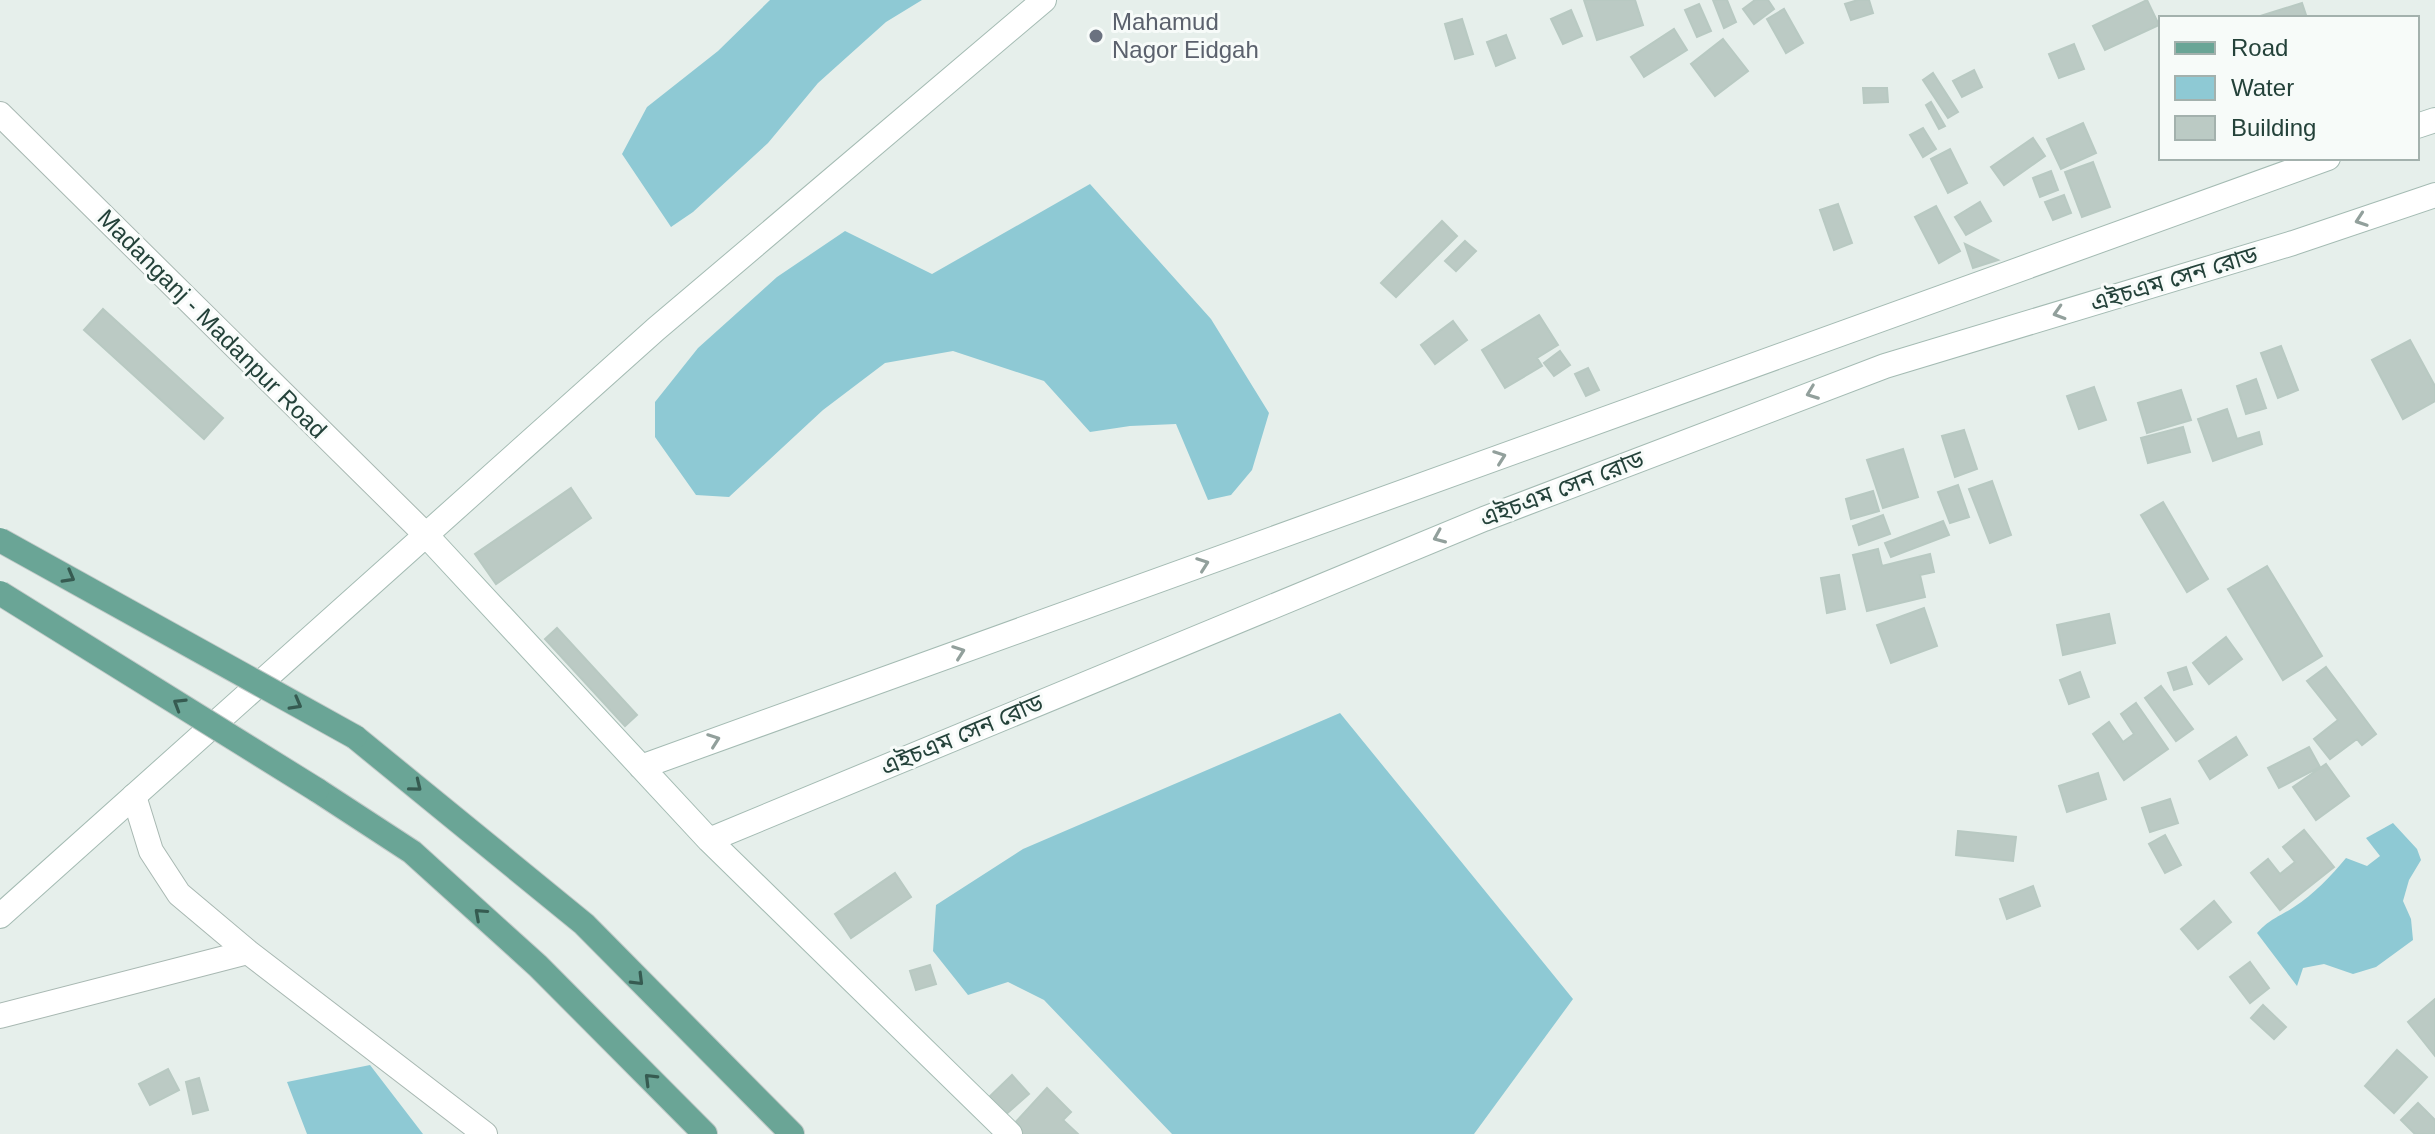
<svg xmlns="http://www.w3.org/2000/svg" width="2435" height="1134" font-family="Arial,'Noto Sans Bengali',sans-serif">
	<style>
		.water { fill: #8ec9d4 }
		.building { fill: #bbcac4; stroke: #b8c9c2; stroke-width: 2 }
		.lines { fill: none; stroke-linecap: round; stroke-linejoin: round }
		.street-casing { stroke: #a8b8b2; stroke-width: 26 }
		.secondary-casing { stroke: #a4bbb3; stroke-width: 26 }
		.primary-casing { stroke: #c2cac8; stroke-width: 26 }
		.street { stroke: #fff; stroke-width: 24 }
		.secondary { stroke: #fff; stroke-width: 24 }
		.primary { stroke: #6aa596; stroke-width: 24 }
		.primary-bridge-casing { stroke: #c2cac8; stroke-width: 26; stroke-linecap: butt }
		.primary-bridge { stroke: #6aa596; stroke-width: 24 }
		.oneway { stroke: #92a09c }
		.oneway2 { stroke: #365b51 }
		.worship-dot { fill: #6b7280; stroke: #f7fbf9; stroke-width: 3 }
		.labels { text-anchor: middle; stroke-width: 6; stroke-linejoin: round; paint-order: stroke }
		.worship-label { font-size: 24px; fill: #5b616d; stroke: #f7fbf9; text-anchor: start }
		.street-label { font-size: 24px; fill: #24423a; stroke: #f7fbf9 }
	</style>
	<rect width="100%" height="100%" fill="#e6efeb"/>
	<!-- water -->
	<path class="water" d="M770,0H922L886,22L818,83L768,143L693,212L671,227L622,154L647,107L718,51Z
		M1090,184L1211,319L1269,413L1252,470L1231,495L1208,500L1176,424L1130,426L1090,432L1044,381L953,351L885,363L823,410L729,497L696,495L655,437V402L698,348L777,277L845,231L932,274Z
		M1340,713L1573,999L1474,1134H1172L1044,1000L1008,982L968,995L933,951L936,905L1023,849Z
		M2393,823L2417,849L2421,860L2409,880L2403,901L2411,919L2413,940L2376,967L2353,974L2324,964L2303,968L2297,986L2257,933C2271,918 2277,918 2294,907C2314,894 2331,876 2346,858L2367,866L2380,856L2366,838Z
		M370,1065L423,1134H307L287,1082Z"/>
	<!-- building -->
	<path class="building" d="M1584,0H1635L1643,25L1597,40Z
		M1713,0H1727L1736,22L1724,28Z
		M1755,0H1768L1774,9L1754,24L1743,9Z
		M1858,0H1869L1873,13L1851,20L1845,4Z
		M2147,0L2159,25L2105,50L2093,26Z
		M2302,3L2307,18H2254Z
		M1699,4L1711,31L1697,37L1685,10Z
		M1784,9L1803,43L1786,53L1767,19Z
		M1571,10L1582,36L1563,44L1551,19Z
		M1462,19L1473,54L1455,59L1445,24Z
		M1674,29L1687,50L1644,77L1631,57Z
		M1506,35L1515,58L1496,66L1487,42Z
		M1723,39L1748,71L1715,96L1691,64Z
		M2074,44L2084,69L2059,78L2049,54Z
		M1974,70L1982,87L1962,97L1953,81Z
		M1933,73L1958,112L1948,118L1923,80Z
		M1863,88H1887L1888,102L1864,103Z
		M1931,102L1945,126L1939,129L1926,105Z
		M2083,123L2096,153L2061,169L2047,139Z
		M1923,128L1936,149L1923,157L1910,135Z
		M2033,138L2045,156L2004,185L1991,167Z
		M1950,149L1967,183L1948,193L1931,159Z
		M2093,162L2110,207L2082,217L2065,172Z
		M2051,171L2058,190L2040,197L2033,178Z
		M2064,195L2071,213L2053,220L2045,202Z
		M1980,202L1991,221L1966,235L1955,217Z
		M1838,204L1852,243L1834,250L1820,210Z
		M1936,206L1960,251L1939,263L1915,217Z
		M1442,221L1457,236L1396,297L1381,283Z
		M1465,241L1476,251L1456,271L1445,261Z
		M1965,244L1998,260L1973,268Z
		M103,309L223,418L204,439L84,330Z
		M1539,315L1558,345L1537,358L1542,366L1505,388L1482,350Z
		M1453,321L1467,340L1435,364L1421,345Z
		M2410,340L2435,386V401L2403,419L2372,360Z
		M2281,346L2298,390L2278,398L2261,353Z
		M1560,351L1570,365L1554,376L1544,363Z
		M1588,368L1599,390L1586,396L1575,374Z
		M2256,379L2266,408L2246,414L2237,386Z
		M2094,387L2106,420L2079,429L2067,396Z
		M2181,390L2191,420L2147,433L2138,403Z
		M2227,409L2237,439L2259,432L2262,444L2213,461L2198,419Z
		M2183,427L2190,452L2148,463L2141,438Z
		M1964,430L1977,469L1955,477L1942,436Z
		M1903,449L1918,497L1883,508L1867,460Z
		M1992,481L2011,535L1990,543L1969,489Z
		M1958,485L1969,517L1950,523L1938,492Z
		M571,488L591,518L496,584L475,554Z
		M1873,491L1879,511L1851,519L1846,499Z
		M2163,502L2208,579L2187,592L2141,515Z
		M1883,515L1890,534L1859,545L1853,526Z
		M1943,521L1949,535L1891,557L1885,543Z
		M1878,549L1882,566L1930,554L1934,572L1920,575L1925,597L1867,611L1853,555Z
		M2267,566L2322,656L2283,680L2228,589Z
		M1839,575L1845,609L1827,613L1821,578Z
		M1924,608L1937,646L1891,663L1877,625Z
		M2109,614L2115,643L2063,655L2057,625Z
		M557,628L637,715L625,726L545,639Z
		M2226,637L2242,659L2209,684L2193,663Z
		M2186,667L2192,684L2174,690L2168,673Z
		M2326,667L2376,734L2362,745L2357,739L2330,759L2314,739L2338,720L2307,681Z
		M2080,672L2089,697L2069,704L2060,680Z
		M2161,686L2193,729L2176,741L2145,698Z
		M2136,703L2168,749L2124,780L2093,734L2109,722L2123,742L2134,734L2121,714Z
		M2236,737L2247,755L2210,779L2199,761Z
		M2309,747L2320,767L2279,788L2268,768Z
		M2326,764L2349,796L2316,820L2293,787Z
		M2098,773L2106,799L2067,812L2059,786Z
		M2170,799L2178,823L2150,832L2142,808Z
		M2304,830L2334,867L2280,910L2251,873L2268,859L2280,874L2295,862L2283,847Z
		M1958,831L2016,837L2013,861L1956,855Z
		M2165,835L2181,865L2165,873L2149,844Z
		M895,873L911,897L851,938L835,914Z
		M2033,886L2040,906L2007,919L2000,899Z
		M2214,901L2231,922L2198,949L2181,929Z
		M2250,962L2269,988L2250,1003L2230,977Z
		M930,965L936,984L916,990L910,971Z
		M2435,999V1056L2408,1022Z
		M2263,1005L2286,1027L2274,1039L2251,1018Z
		M2397,1050L2427,1077L2394,1113L2365,1086Z
		M168,1069L179,1090L150,1105L139,1084Z
		M1012,1075L1029,1094L1003,1117L986,1100Z
		M199,1078L208,1110L193,1114L186,1082Z
		M1047,1088L1071,1112L1063,1120L1078,1134H1020L1012,1126Z
		M2418,1103L2435,1120V1134H2415L2401,1120Z"/>
	<g class="lines">
		<defs>
			<path id="street" d="M0,114L425,534
				M134,796L151,851L179,894L248,952L485,1134
				M0,1016L248,952"/>
			<path id="secondary" d="M2417,126L2435,120
				M425,534L709,840L1010,1134
				M641,767L2328,158
				M709,840L1484,519L1885,366L2293,243L2435,195
				M0,916L656,329L1044,0"/>
			<path id="primary" d="M355,737L584,924L792,1134
				M317,790L412,852L538,966L705,1134"/>
		</defs>
		<!-- street casing -->
		<use href="#street" class="street-casing"/>
		<!-- secondary casing -->
		<use href="#secondary" class="secondary-casing"/>
		<!-- primary casing -->
		<use href="#primary" class="primary-casing"/>
		<!-- street -->
		<use href="#street" class="street"/>
		<!-- secondary -->
		<use href="#secondary" class="secondary"/>
		<!-- primary -->
		<use href="#primary" class="primary"/>
		<defs>
			<path id="primary-bridge" d="M0,540L355,737
				M0,593L317,790"/>
		</defs>
		<!-- primary-bridge casing -->
		<use href="#primary-bridge" class="primary-bridge-casing"/>
		<!-- primary-bridge -->
		<use href="#primary-bridge" class="primary-bridge"/>
	</g>
	<!-- one-way arrows -->
	<defs><path id="oneway-chevron" d="M-2-3.5L2.5 0L-2 3.5" fill="none" stroke-width="1.6" stroke-linecap="round" stroke-linejoin="round" transform="scale(2)"/></defs>
	<g class="oneway">
		<use href="#oneway-chevron" transform="translate(2361 220) rotate(161)"/>
		<use href="#oneway-chevron" transform="translate(2059 313) rotate(163)"/>
		<use href="#oneway-chevron" transform="translate(1812 393) rotate(159)"/>
		<use href="#oneway-chevron" transform="translate(1500 457) rotate(-20)"/>
		<use href="#oneway-chevron" transform="translate(1439 537) rotate(157)"/>
		<use href="#oneway-chevron" transform="translate(1203 564) rotate(-20)"/>
		<use href="#oneway-chevron" transform="translate(959 652) rotate(-20)"/>
		<use href="#oneway-chevron" transform="translate(714 740) rotate(-20)"/>
	</g>
	<g class="oneway2">
		<use href="#oneway-chevron" transform="translate(69 577) rotate(29)"/>
		<use href="#oneway-chevron" transform="translate(179 704) rotate(-148)"/>
		<use href="#oneway-chevron" transform="translate(296 704) rotate(29)"/>
		<use href="#oneway-chevron" transform="translate(416 786) rotate(39)"/>
		<use href="#oneway-chevron" transform="translate(480 914) rotate(-138)"/>
		<use href="#oneway-chevron" transform="translate(638 980) rotate(45)"/>
		<use href="#oneway-chevron" transform="translate(650 1079) rotate(-135)"/>
	</g>
	<!-- markers -->
	<circle class="worship-dot" cx="1096" cy="36" r="8"/>
	<g class="labels">
		<!-- worship labels -->
		<g class="worship-label">
			<text x="1112" y="30">Mahamud<tspan x="1112" dy="28">Nagor Eidgah</tspan></text>
		</g>
		<!-- street labels -->
		<g class="street-label">
			<text transform="translate(2174 279) rotate(-17)" y="8">এইচএম সেন রোড</text>
			<text transform="translate(212 324) rotate(45)" y="8">Madanganj - Madanpur Road</text>
			<text transform="translate(1562 489) rotate(-21)" y="8">এইচএম সেন রোড</text>
			<text transform="translate(962 735) rotate(-23)" y="8">এইচএম সেন রোড</text>
		</g>
	</g>
	<!-- legend -->
	<rect x="2159" y="16" width="260" height="144" fill="#f7fbf9" stroke="#a3b1ad" stroke-width="2"/>
	<rect x="2175" y="42" width="40" height="12" fill="#6aa596" stroke="#a3b1ad" stroke-width="2"/>
	<text x="2231" y="56" font-size="24" fill="#24423a">Road</text>
	<rect x="2175" y="76" width="40" height="24" fill="#8ec9d4" stroke="#a3b1ad" stroke-width="2"/>
	<text x="2231" y="96" font-size="24" fill="#24423a">Water</text>
	<rect x="2175" y="116" width="40" height="24" fill="#bbcac4" stroke="#a3b1ad" stroke-width="2"/>
	<text x="2231" y="136" font-size="24" fill="#24423a">Building</text>
</svg>
